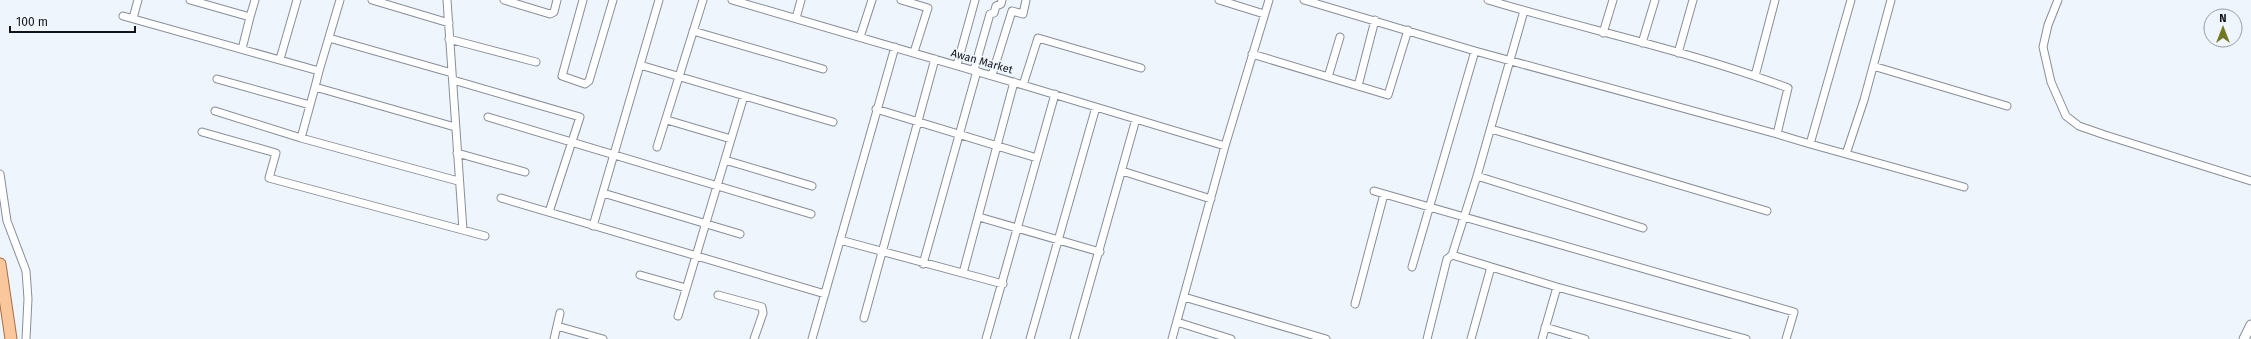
<svg xmlns="http://www.w3.org/2000/svg" width="2251" height="339" font-family="'Fira Sans',sans-serif">
	<style>
		.lines { fill: none; stroke-linecap: round; stroke-linejoin: round }
		.minor-casing { stroke: #888e97; stroke-width: 9 }
		.tertiary-casing { stroke: #888e97; stroke-width: 11 }
		.primary-casing { stroke: #a76f43; stroke-width: 13 }
		.minor { stroke: #fff; stroke-width: 7 }
		.tertiary { stroke: #fff; stroke-width: 9 }
		.primary { stroke: #fac69c; stroke-width: 11 }
		.labels { text-anchor: middle; stroke-width: 3.5; stroke-linejoin: round; paint-order: stroke }
		.street-label { font-size: 11px; fill: #121418; stroke: #eff5fd }
	</style>
	<rect width="100%" height="100%" fill="#eff5fd"/>
	<g class="lines">
		<defs>
			<path id="minor" d="M190,0L250,17L242,49
				M372,0L449,23
				M447,0L463,230
				M504,0L550,14L554,12L557,0
				M583,0L562,76L585,84L589,81L613,0
				M732,0L1023,85L1225,146
				M901,0L928,8L914,52
				M1219,0L1264,14
				M1304,0L1475,51L1777,134
				M1488,0C1587,30 1690,51 1788,88L1777,134L1810,144L1851,0
				M2058,0L2048,25L2043,47L2051,82L2066,116L2079,126L2105,135L2251,181
				M1524,11L1477,176L1643,228
				M123,16L319,71L315,87L455,127
				M250,17L255,0
				M133,18L138,0
				M796,18L801,0
				M693,31L823,69
				M1603,33L1613,0
				M860,37L872,0
				M329,38L452,73
				M449,39L536,62
				M1642,43L1655,0
				M1678,53L1693,0
				M1252,54L1388,95L1408,30
				M280,59L297,0
				M640,65L833,122
				M957,65L975,0
				M1873,66L2007,106
				M974,70L990,14L994,13L996,6L1001,4L1002,0
				M319,71L340,0
				M992,75L1012,11L1023,14L1026,0
				M1755,76L1775,0
				M1328,77L1340,37
				M217,79L310,105
				M453,80L580,117L549,212
				M1023,85L1038,38L1141,68
				M1358,86L1375,20
				M876,109L1037,158
				M215,111L301,138L458,181
				M488,117L811,214
				M667,120L731,139
				M1491,129L1767,211
				M202,132L276,153L269,178L485,236
				M301,138L315,87
				M1810,144L1846,154L1864,100L1891,0
				M657,147L703,0
				M457,153L525,172
				M1846,154L1964,187
				M725,160L812,186
				M1122,171L1211,199
				M0,174L7,221L26,271L28,299L26,339
				M1477,176L1452,255L1557,287L1746,339
				M1374,191L1794,312L1786,339
				M603,193L740,234
				M501,198L825,294
				M979,217L1100,252
				M593,226L659,0
				M840,240L1003,284
				M923,264L977,71
				M1412,267L1475,51
				M963,273L1014,82
				M640,275L686,288
				M718,295L762,307L763,313L754,339
				M1184,297L1326,339
				M1355,304L1384,194
				M678,316L744,96
				M864,318L935,59
				M1177,322L1231,339
				M557,326L603,339
				M1545,327L1585,339
				M554,339L560,313
				M812,339L895,47
				M986,339L1055,94
				M1030,339L1096,107
				M1074,339L1136,119
				M1172,339L1225,146L1269,0
				M1427,339L1447,259L1452,255
				M1471,339L1491,267
				M1542,339L1557,287"/>
			<path id="tertiary" d="M2244,339L2251,325"/>
			<path id="primary" d="M0,264L11,339"/>
		</defs>
		<!-- minor casing -->
		<use href="#minor" class="minor-casing"/>
		<!-- tertiary casing -->
		<use href="#tertiary" class="tertiary-casing"/>
		<!-- primary casing -->
		<use href="#primary" class="primary-casing"/>
		<!-- minor -->
		<use href="#minor" class="minor"/>
		<!-- tertiary -->
		<use href="#tertiary" class="tertiary"/>
		<!-- primary -->
		<use href="#primary" class="primary"/>
	</g>
	<g class="labels">
		<!-- street labels -->
		<g class="street-label">
			<text transform="translate(982 61) rotate(16)" y="4">Awan Market</text>
		</g>
	</g>
	<!-- north arrow -->
	<g transform="translate(2223 28)"><circle r="19" fill="#eff5fd" stroke="#979ba1"/>
	<path d="M0-3L7 15L0 10L-7 15Z" fill="#747820"/>
	<text y="-6" font-size="11" font-weight="bold" text-anchor="middle" fill="#121418">N</text>
	</g>
	<!-- scale -->
	<path d="M10 26v6h125v-6" fill="none" stroke="#121418" stroke-width="2"/>
	<text x="16" y="26" font-size="12" fill="#121418" stroke="#eff5fd" stroke-width="3" paint-order="stroke">100 m</text>
</svg>
